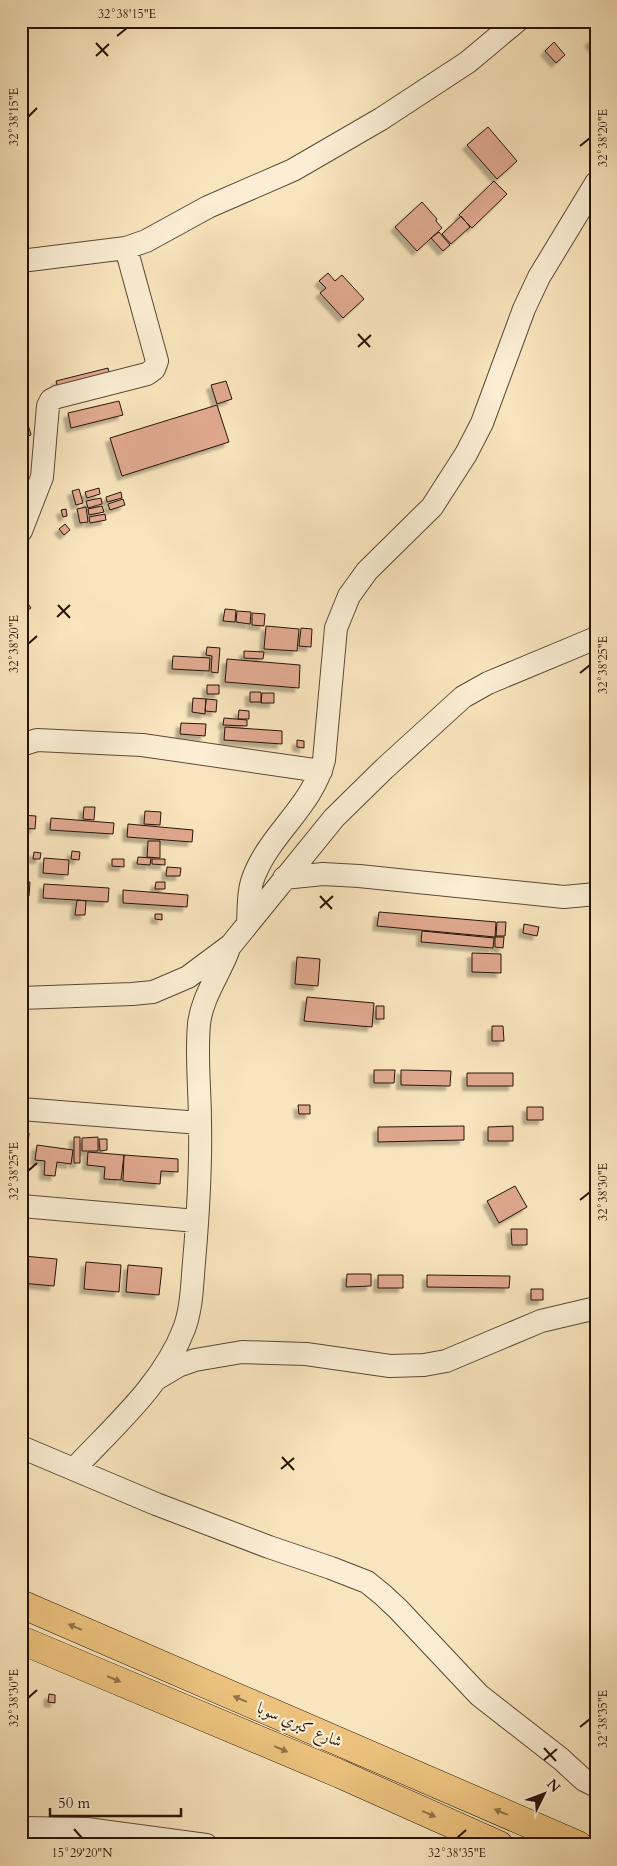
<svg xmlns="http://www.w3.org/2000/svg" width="617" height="1866" font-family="Cardo,Amiri,serif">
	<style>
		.building { fill: #e0a98f; stroke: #281307; filter: url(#shadow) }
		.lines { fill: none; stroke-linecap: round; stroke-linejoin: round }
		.minor-casing { stroke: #5c4834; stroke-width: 24 }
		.highway-casing { stroke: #281307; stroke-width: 29 }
		.minor { stroke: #fbeed4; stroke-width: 22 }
		.highway { stroke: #ecc27e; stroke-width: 28 }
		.oneway { fill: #947348 }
		.ticks { fill: none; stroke: #281307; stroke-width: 2 }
		.labels { text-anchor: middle; stroke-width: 4.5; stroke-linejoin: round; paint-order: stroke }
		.street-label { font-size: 16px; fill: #281307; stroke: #fbeed4 }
		.neatline { fill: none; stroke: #281307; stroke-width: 2 }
		.ticks-label { font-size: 12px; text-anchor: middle; fill: #281307 }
	</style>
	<defs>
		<filter id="shadow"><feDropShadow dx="-4.5" dy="4.5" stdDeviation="1" flood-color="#0004"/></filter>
	</defs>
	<rect width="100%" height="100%" fill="#f9e5bd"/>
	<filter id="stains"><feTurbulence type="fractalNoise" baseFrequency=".004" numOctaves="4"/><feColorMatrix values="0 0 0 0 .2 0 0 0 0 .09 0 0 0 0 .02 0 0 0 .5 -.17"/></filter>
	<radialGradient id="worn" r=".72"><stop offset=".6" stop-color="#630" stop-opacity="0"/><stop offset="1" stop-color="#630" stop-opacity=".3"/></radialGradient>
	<!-- building -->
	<path class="building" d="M596,36V50L589,42Z
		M554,42L565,55L556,63L545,51Z
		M488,127L517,161L497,179L467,145Z
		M494,181L507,194L472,228L459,215Z
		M422,202L437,219L436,221L442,228L417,251L395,227Z
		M461,216L470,227L451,244L442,234Z
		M439,232L450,245L443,251L431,238Z
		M328,273L335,281L342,275L364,299L343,318L320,293L326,288L319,281Z
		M108,368L111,382L60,395L56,381Z
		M226,381L232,399L217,404L211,385Z
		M119,401L123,415L71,428L68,413Z
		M217,405L229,442L122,476L110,438Z
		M23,407L31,435L21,438V408Z
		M99,488L100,494L87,498L85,492Z
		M79,489L83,503L76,505L72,491Z
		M121,492L122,498L107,502L106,497Z
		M101,498L102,504L88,508L86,501Z
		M123,499L125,505L110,510L108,504Z
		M102,506L104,512L89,515L88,509Z
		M86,507L88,522L80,523L77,509Z
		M66,509L67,516L63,517L61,510Z
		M105,514L106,520L90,523L89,517Z
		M65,524L70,530L64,535L59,529Z
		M22,595L31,608L25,612L21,607Z
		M225,609L236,610L235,622L223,621Z
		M237,611L251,612L250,624L236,622Z
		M252,613L265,614L264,626L252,625Z
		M266,626L299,629L297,651L264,649Z
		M301,628L312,629L311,647L299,646Z
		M207,647L220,648L218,673L211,672L212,656L206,655Z
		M244,651L264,652L263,659L244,658Z
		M173,656L210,658L209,671L172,669Z
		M227,659L300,665L299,688L225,682Z
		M207,685H219V694H207Z
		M250,692H261V702H250Z
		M262,693H274V703H261Z
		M193,698L206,699L205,714L192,712Z
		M206,699L217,700L216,712L205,711Z
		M239,710L249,711V719H238Z
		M224,718L247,720V726L223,725Z
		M181,723L206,724L205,736L180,734Z
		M225,727L282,731V744L224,740Z
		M297,740L304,741V748L297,747Z
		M84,807H95L94,820L83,819Z
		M145,811L161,812L160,825L144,824Z
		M21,815L36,816L35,829L21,828Z
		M51,818L114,823L113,834L50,830Z
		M128,824L193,830L192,842L127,837Z
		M148,841H160V858L147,857Z
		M21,848H26V855H21Z
		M72,851L80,852L79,860L71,859Z
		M34,852L41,853L40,859H33Z
		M138,857L151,858L150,865L137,864Z
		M44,858L69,860L68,875L43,873Z
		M112,859H124V867L112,866Z
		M152,859H165V865L152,864Z
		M167,867L181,868L180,876H166Z
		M21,882H30L29,896L21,895Z
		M156,882H165V889H155Z
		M44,884L109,888L108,902L43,898Z
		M123,890L188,895L187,907L123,903Z
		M77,900L86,901L85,915H75Z
		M379,912L496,922L495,937L377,926Z
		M155,914H162V920L155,919Z
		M497,922H506L505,936H496Z
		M524,924L539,927L537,936L523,933Z
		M422,931L494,938L493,948L421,942Z
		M495,937H504L503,948L495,947Z
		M472,953L501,954V973L472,972Z
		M297,957L320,959L318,986L295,984Z
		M307,997L374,1003L372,1027L304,1021Z
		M376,1006H384V1019H376Z
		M492,1026H503L504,1041H492Z
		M21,1066L26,1067L24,1081H21Z
		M374,1070H395L394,1083H374Z
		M401,1070L451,1071L450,1086L401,1085Z
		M467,1073H513V1086H467Z
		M298,1105H310V1114H299Z
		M527,1107H543V1120H527Z
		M464,1126V1140L378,1142V1127Z
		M513,1126V1141H488V1127Z
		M21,1132L29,1133L28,1145L21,1144Z
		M74,1137H80V1163H74Z
		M98,1137V1151H82V1138Z
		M99,1139H107V1150L100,1151Z
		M37,1145L73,1150L71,1164L57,1162L55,1176L44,1175L45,1161L35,1160Z
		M88,1152L124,1155L121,1180L104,1179L105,1167L87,1165Z
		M124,1155L178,1159V1172L161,1171L160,1184L123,1181Z
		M515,1186L527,1207L499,1223L487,1201Z
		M511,1229H527V1245H512Z
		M23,1256L57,1259L54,1286L21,1283Z
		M86,1262L121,1265L119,1292L84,1289Z
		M128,1265L162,1268L159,1295L126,1292Z
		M347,1274H371V1286L346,1287Z
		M378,1275H403V1288H378Z
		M427,1275L510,1276L509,1288L427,1287Z
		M531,1289H543V1300H531Z
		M49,1694L55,1695V1703L48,1702Z"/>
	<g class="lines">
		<defs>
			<path id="minor" d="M21,261L126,248L146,241L208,207L293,170L381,119L468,62L517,21
				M21,531L42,477L48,406L51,400L57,397L147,374L154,369L157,361L126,248
				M21,745L37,740L142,745L321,771
				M284,878L323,874L359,876L564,897L596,894
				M248,922C249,907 248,890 254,876C270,834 313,805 324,760L336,628L349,596L367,571L432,507L466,454L482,423L524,309L539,277L596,183
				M21,998L132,994L153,992L188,977L231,945L334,818L385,768L463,697L488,683L596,638
				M21,1109L200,1123
				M21,1206L197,1221
				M158,1378L178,1366L195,1360L242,1352L306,1354L390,1366L424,1365L446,1361L541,1321L596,1308
				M21,1447L156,1504L269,1547L331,1568L367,1582L383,1595L398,1609L479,1695L561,1759L584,1780L596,1786
				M75,1468C114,1426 163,1384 184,1329C192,1308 192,1284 194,1262C198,1216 201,1169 200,1122C200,1090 196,1057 199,1024C202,997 219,975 228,951
				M21,1828L87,1829L206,1845"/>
			<path id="highway" d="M21,1604L578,1845
				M21,1640L340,1774L499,1845"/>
		</defs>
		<!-- minor casing -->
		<use href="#minor" class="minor-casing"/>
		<!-- highway casing -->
		<use href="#highway" class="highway-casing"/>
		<!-- minor -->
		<use href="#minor" class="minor"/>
		<!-- highway -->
		<use href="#highway" class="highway"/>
	</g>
	<!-- one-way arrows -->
	<defs><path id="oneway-solid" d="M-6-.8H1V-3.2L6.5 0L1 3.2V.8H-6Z" transform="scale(1.25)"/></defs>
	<g class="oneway">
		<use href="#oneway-solid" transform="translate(75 1627) rotate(-157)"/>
		<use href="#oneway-solid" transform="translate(114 1679) rotate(23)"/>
		<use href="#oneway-solid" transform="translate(240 1699) rotate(-157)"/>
		<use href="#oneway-solid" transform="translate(281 1749) rotate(23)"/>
		<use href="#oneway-solid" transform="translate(501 1812) rotate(-157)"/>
		<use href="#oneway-solid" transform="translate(429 1814) rotate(24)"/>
	</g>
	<!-- ticks -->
	<path class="ticks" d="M117,36L127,28M96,43L108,56M96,56L109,44M28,117L37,108M580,146L590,138M358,334L370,347M358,347L371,335M58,605L70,618M57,617L70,605M28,644L37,636M580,673L590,665M320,896L332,909M320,908L333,896M28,1171L37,1163M580,1200L590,1192M282,1457L294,1470M281,1469L294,1458M28,1698L37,1690M580,1727L590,1719M544,1748L556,1761M544,1760L557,1749M74,1829L82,1838M457,1838L466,1830"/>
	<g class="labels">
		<!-- street labels -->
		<g class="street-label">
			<text transform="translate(300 1724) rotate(23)" y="6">شارع كبري سوبا</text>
		</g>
	</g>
	<!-- margin -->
	<rect width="617" height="1866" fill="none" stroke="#f9e5bd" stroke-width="55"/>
	<!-- north arrow -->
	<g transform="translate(544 1794) rotate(48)" stroke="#fbeed4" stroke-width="4" paint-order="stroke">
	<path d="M0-4L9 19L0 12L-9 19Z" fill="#281307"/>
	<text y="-8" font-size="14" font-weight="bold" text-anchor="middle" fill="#281307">N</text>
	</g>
	<!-- scale -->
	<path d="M50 1808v8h131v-8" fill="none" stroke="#281307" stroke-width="2.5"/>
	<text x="58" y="1808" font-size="15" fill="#281307" stroke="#fbeed4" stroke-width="4" paint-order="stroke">50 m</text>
	<rect x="28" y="28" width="562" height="1810" class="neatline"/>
	<g class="ticks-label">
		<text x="127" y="18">32°38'15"E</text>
		<text transform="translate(14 117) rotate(-90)" y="4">32°38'15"E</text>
		<text transform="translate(603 138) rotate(-90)" y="4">32°38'20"E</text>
		<text transform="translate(14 644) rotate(-90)" y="4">32°38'20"E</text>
		<text transform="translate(603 665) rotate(-90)" y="4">32°38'25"E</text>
		<text transform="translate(14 1171) rotate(-90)" y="4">32°38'25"E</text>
		<text transform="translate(603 1192) rotate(-90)" y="4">32°38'30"E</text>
		<text transform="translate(14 1698) rotate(-90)" y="4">32°38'30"E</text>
		<text transform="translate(603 1719) rotate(-90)" y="4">32°38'35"E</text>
		<text x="82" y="1857">15°29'20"N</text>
		<text x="457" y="1857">32°38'35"E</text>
	</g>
	<rect width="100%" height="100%" filter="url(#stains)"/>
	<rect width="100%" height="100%" fill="url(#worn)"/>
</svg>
